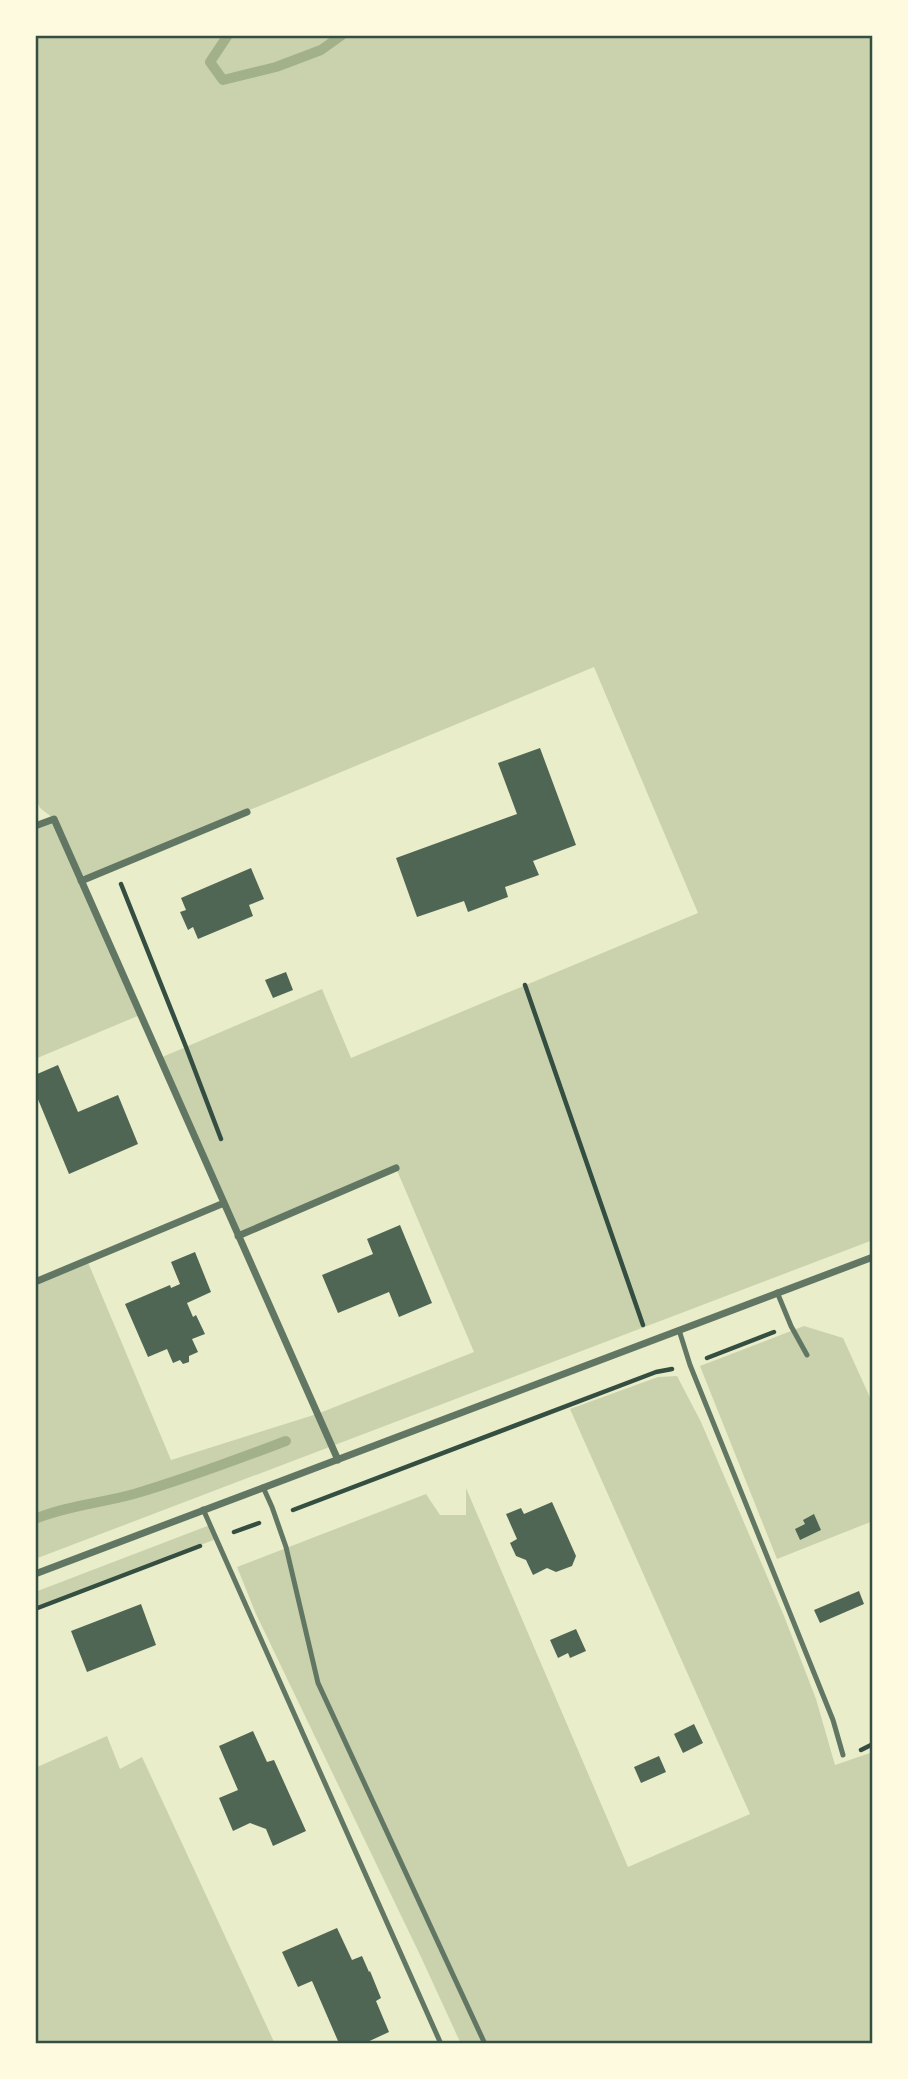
<svg xmlns="http://www.w3.org/2000/svg" width="908" height="2079" font-family="Mulish,sans-serif">
	<style>
		.green { fill: #cad2ad }
		.lines { fill: none; stroke-linecap: round; stroke-linejoin: round }
		.stream { stroke: #a3b18a; stroke-width: 10 }
		.building { fill: #4f6655 }
		.path { stroke: #344e41; stroke-width: 4.5 }
		.service { stroke: #617663; stroke-width: 5 }
		.minor { stroke: #617663; stroke-width: 7 }
		.neatline { fill: none; stroke: #344e41; stroke-width: 2.5 }
	</style>
	<rect width="100%" height="100%" fill="#e9edc9"/>
	<!-- green -->
	<path class="green" d="M35,35H873V1240L35,1559V1282L87,1260L171,1460L317,1414L474,1352L396,1168L238,1236L160,1058L322,989L351,1058L698,913L594,667L81,880L140,1015L35,1059V826L53,818L40,808L35,797Z
		M804,1326L843,1338L873,1404V1521L777,1559L700,1366Z
		M677,1376L701,1422L784,1616L816,1699L835,1765L873,1752V2044H461L421,1957L256,1614L237,1567L426,1494L440,1515H466V1488L628,1867L750,1814L570,1409L658,1377Z
		M210,1525L216,1539L35,1609V1592Z
		M107,1736L120,1769L142,1757L275,2044H35V1768Z"/>
	<g class="lines">
		<!-- stream -->
		<path class="stream" d="M228,35L210,62L223,80L276,67L321,50L342,35
			M35,1519C66,1506 101,1503 134,1494C186,1479 235,1460 286,1441"/>
	</g>
	<!-- building -->
	<path class="building" d="M540,748L576,845L533,861L539,875L505,887L508,897L468,912L464,901L417,917L396,858L517,814L498,763Z
		M251,868L264,899L249,905L253,916L198,939L193,927L188,930L180,912L186,910L181,898Z
		M286,972L293,990L273,998L265,980Z
		M58,1065L78,1112L118,1095L138,1144L69,1174L35,1092V1075Z
		M400,1225L432,1303L399,1317L389,1292L338,1313L322,1275L373,1254L367,1239Z
		M195,1252L211,1292L187,1303L193,1317L196,1315L205,1334L192,1339L198,1352L189,1356V1362L183,1364L180,1360L173,1363L167,1349L148,1357L125,1304L170,1285L171,1288L180,1284L171,1262Z
		M552,1502L576,1556L572,1566L556,1572L547,1568L533,1575L526,1560L516,1556L510,1543L517,1539L506,1514L521,1508L524,1514Z
		M814,1514L821,1530L800,1540L795,1529L805,1524L803,1520Z
		M859,1591L864,1604L820,1623L814,1610Z
		M141,1604L156,1645L87,1672L71,1631Z
		M576,1629L586,1651L570,1658L568,1653L558,1658L550,1640Z
		M694,1724L703,1743L683,1753L674,1734Z
		M253,1731L267,1762L274,1760L306,1831L273,1846L266,1829L250,1823L233,1831L219,1798L238,1790L219,1746Z
		M659,1756L666,1772L641,1783L634,1767Z
		M337,1928L352,1960L362,1956L369,1972L370,1971L381,1998L376,2001L389,2032L363,2044H346L338,2041L312,1981L298,1987L282,1952Z"/>
	<g class="lines">
		<!-- path -->
		<path class="path" d="M121,884L186,1047L221,1139
			M525,985L643,1325
			M707,1358L774,1332
			M293,1510L656,1372L672,1369
			M234,1532L259,1523
			M35,1609L200,1546
			M861,1750L873,1744"/>
		<!-- service -->
		<path class="service" d="M777,1292L791,1326L807,1355
			M679,1330L690,1365L833,1720L843,1755
			M263,1487L272,1507L286,1547L318,1683L485,2044
			M203,1509L441,2044"/>
		<!-- minor -->
		<path class="minor" d="M35,826L54,819L338,1460
			M81,881L247,812
			M238,1236L396,1168
			M35,1282L224,1203
			M35,1574L873,1257"/>
	</g>
	<!-- border -->
	<rect width="908" height="2079" fill="none" stroke="#fefae0" stroke-width="74"/>
	<rect x="37" y="37" width="834" height="2005" class="neatline"/>
</svg>
